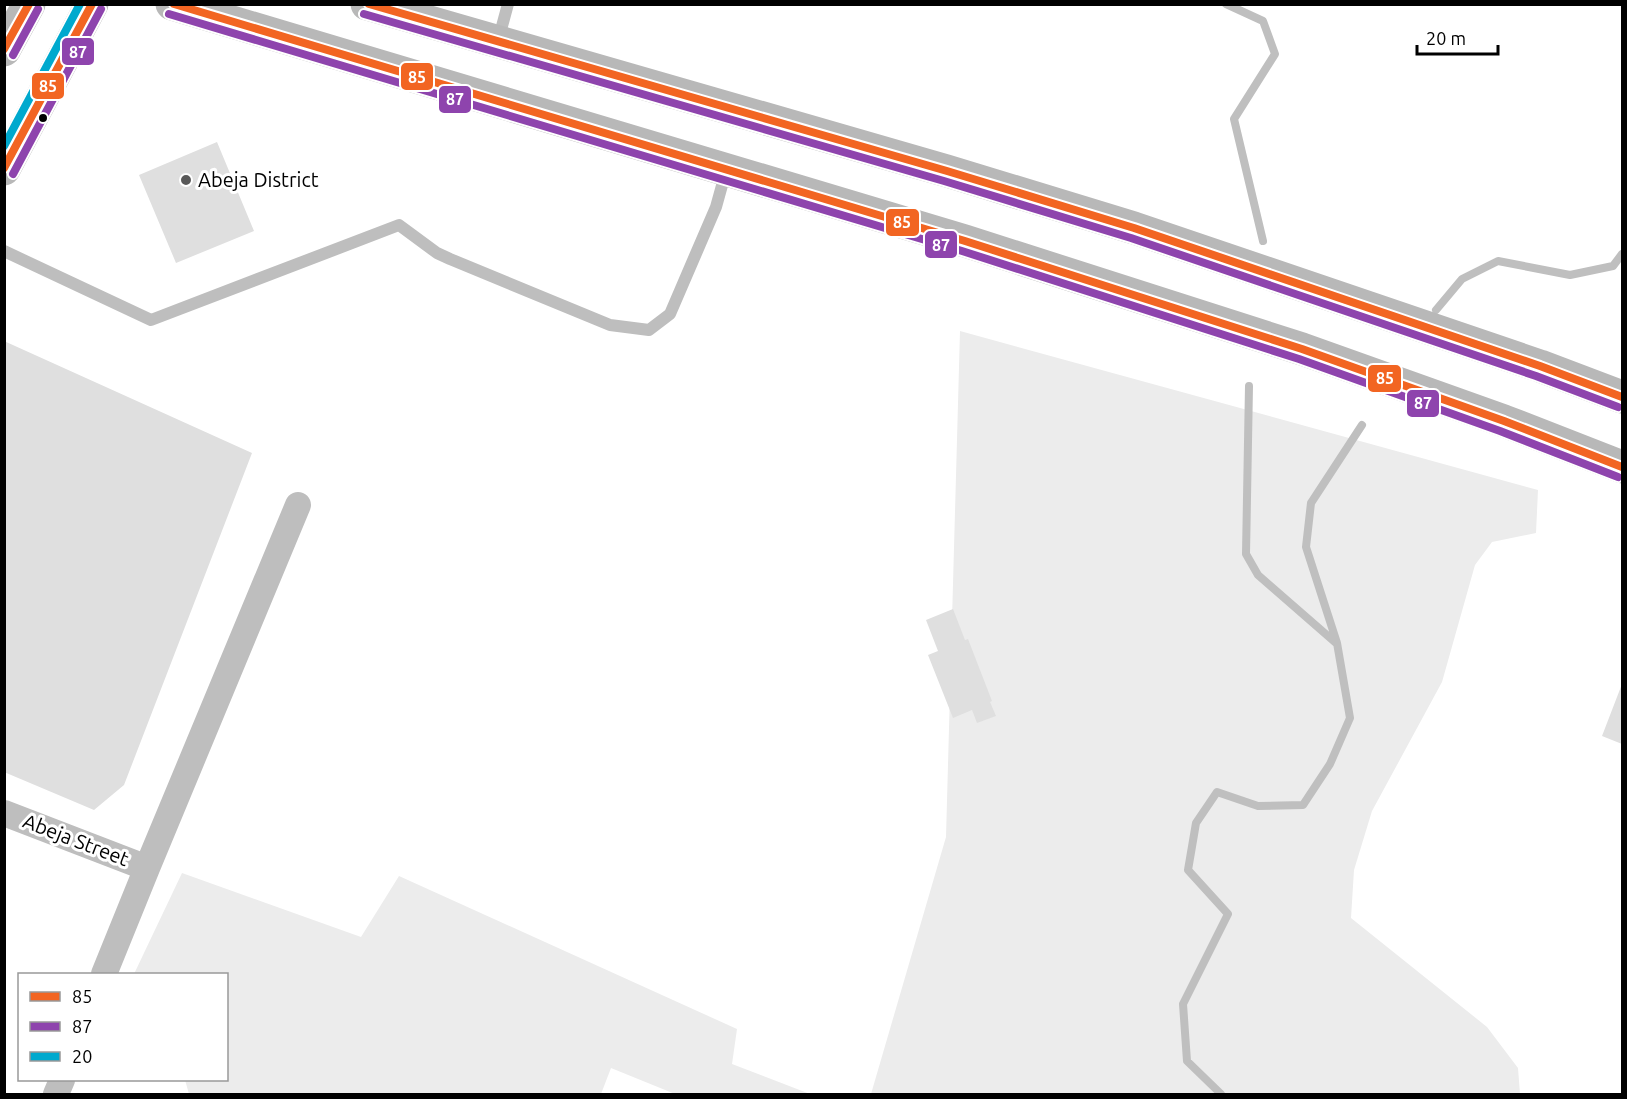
<svg xmlns="http://www.w3.org/2000/svg" width="1627" height="1099" font-family="Ubuntu,sans-serif">
	<style>
		.green { fill: #ececec }
		.lines { fill: none; stroke-linecap: round; stroke-linejoin: round }
		.stream { stroke: #bfbfbf; stroke-width: 8 }
		.building { fill: #dfdfdf }
		.lane { stroke: #bebebe; stroke-width: 12 }
		.street { stroke: #bebebe; stroke-width: 26 }
		.secondary { stroke: #b8b8b8; stroke-width: 33 }
		.bus-1-casing { stroke: #fff; stroke-width: 12 }
		.bus-2-casing { stroke: #fff; stroke-width: 12 }
		.bus-3-casing { stroke: #fff; stroke-width: 12 }
		.bus-1 { stroke: #f26522; stroke-width: 8 }
		.bus-2 { stroke: #8e44ad; stroke-width: 8 }
		.bus-3 { stroke: #00a9ce; stroke-width: 8 }
		.bus-dot { fill: #000; stroke: #fff; stroke-width: 2 }
		.poi-dot { fill: #595959; stroke: #fff; stroke-width: 2 }
		.labels { text-anchor: middle; stroke-width: 6; stroke-linejoin: round; paint-order: stroke }
		.poi-label { font-size: 20px; fill: #000; stroke: #fff; text-anchor: start }
		.street-label { font-size: 20px; fill: #000; stroke: #fff }
		.line-badge { stroke: #fff; stroke-width: 2 }
		.badge-label { font-size: 16px; text-anchor: middle; font-weight: bold; fill: #fff }
	</style>
	<rect width="100%" height="100%" fill="#fff"/>
	<!-- green -->
	<path class="green" d="M960,331L1538,490L1536,533L1492,542L1475,565L1442,682L1372,811L1354,870L1351,918L1487,1027L1518,1068L1520,1094H871L946,837Z
		M182,873L361,937L399,876L737,1029L732,1064L810,1094H675L611,1068L601,1094H189L185,1080H226V974H134Z"/>
	<g class="lines">
		<!-- stream -->
		<path class="stream" d="M1226,4L1263,21L1275,54L1234,119L1263,241
			M1436,310L1462,279L1498,261L1570,275L1613,266L1622,254
			M1249,386L1246,554L1258,575L1336,643
			M1221,1094L1187,1061L1183,1004L1228,914L1188,870L1196,823L1217,792L1258,806L1303,805L1330,764L1350,718L1337,643L1306,547L1311,503L1362,425"/>
	</g>
	<!-- building -->
	<path class="building" d="M217,142L254,231L176,263L139,175Z
		M4,341L252,453L124,785L94,810L4,772Z
		M953,609L965,640L968,639L992,701L990,702L996,716L977,723L972,710L953,718L928,655L938,651L926,620Z
		M1622,684V744L1602,736Z"/>
	<g class="lines">
		<!-- lane -->
		<path class="lane" d="M498,41L508,4
			M4,251L151,320L399,225L437,253L450,259L610,325L649,330L670,314L716,207L726,171"/>
		<!-- street -->
		<path class="street" d="M4,813L147,868
			M104,974L147,868L298,505
			M56,1094L62,1080"/>
		<!-- secondary -->
		<path class="secondary" d="M172,4L965,241L1302,349L1504,421L1622,467
			M367,4L947,171L1134,228L1540,366L1622,397
			M4,50L29,4
			M4,169L92,4"/>
		<defs>
			<path id="bus-1" d="M174,4L965,241L1302,349L1504,421L1622,467
				M369,4L947,171L1134,228L1540,366L1622,397
				M4,49L29,4
				M4,168L92,4"/>
			<path id="bus-2" d="M169,14L962,251L1299,359L1500,431L1618,477
				M364,14L944,181L1131,238L1536,376L1618,407
				M13,55L38,9
				M13,174L101,9"/>
			<path id="bus-3" d="M4,146L80,4"/>
		</defs>
		<!-- bus-1 casing -->
		<use href="#bus-1" class="bus-1-casing"/>
		<!-- bus-2 casing -->
		<use href="#bus-2" class="bus-2-casing"/>
		<!-- bus-3 casing -->
		<use href="#bus-3" class="bus-3-casing"/>
		<!-- bus-1 -->
		<use href="#bus-1" class="bus-1"/>
		<!-- bus-2 -->
		<use href="#bus-2" class="bus-2"/>
		<!-- bus-3 -->
		<use href="#bus-3" class="bus-3"/>
	</g>
	<!-- markers -->
	<circle class="bus-dot" cx="43" cy="118" r="5"/>
	<circle class="poi-dot" cx="186" cy="180" r="6"/>
	<g class="labels">
		<!-- poi labels -->
		<g class="poi-label">
			<text x="198" y="187">Abeja District</text>
		</g>
		<!-- street labels -->
		<g class="street-label">
			<text transform="translate(76 840) rotate(21)" y="7">Abeja Street</text>
		</g>
	</g>
	<g class="line-badge">
		<rect x="61" y="37" width="34" height="29" rx="6" fill="#8e44ad"/>
		<rect x="400" y="62" width="34" height="29" rx="6" fill="#f26522"/>
		<rect x="31" y="72" width="34" height="28" rx="6" fill="#f26522"/>
		<rect x="438" y="85" width="34" height="29" rx="6" fill="#8e44ad"/>
		<rect x="885" y="208" width="35" height="29" rx="6" fill="#f26522"/>
		<rect x="924" y="230" width="34" height="29" rx="6" fill="#8e44ad"/>
		<rect x="1367" y="364" width="35" height="29" rx="6" fill="#f26522"/>
		<rect x="1406" y="389" width="34" height="29" rx="6" fill="#8e44ad"/>
	</g>
	<g class="badge-label">
		<text x="78" y="58">87</text>
		<text x="417" y="83">85</text>
		<text x="48" y="92">85</text>
		<text x="455" y="105">87</text>
		<text x="902" y="228">85</text>
		<text x="941" y="251">87</text>
		<text x="1385" y="384">85</text>
		<text x="1423" y="409">87</text>
	</g>
	<!-- border -->
	<rect width="1627" height="1099" fill="none" stroke="#000000" stroke-width="12"/>
	<!-- legend -->
	<rect x="18" y="973" width="210" height="108" fill="#ffffff" stroke="#999999" stroke-width="1.5"/>
	<rect x="30" y="992" width="30" height="9" fill="#f26522" stroke="#999999" stroke-width="1.5"/>
	<text x="72" y="1003" font-size="18" fill="#000000">85</text>
	<rect x="30" y="1022" width="30" height="9" fill="#8e44ad" stroke="#999999" stroke-width="1.5"/>
	<text x="72" y="1033" font-size="18" fill="#000000">87</text>
	<rect x="30" y="1052" width="30" height="9" fill="#00a9ce" stroke="#999999" stroke-width="1.5"/>
	<text x="72" y="1063" font-size="18" fill="#000000">20</text>
	<!-- scale -->
	<path d="M1417 45v9h81v-9" fill="none" stroke="#000000" stroke-width="3"/>
	<text x="1426" y="45" font-size="18" fill="#000000" stroke="#ffffff" stroke-width="4.5" paint-order="stroke">20 m</text>
</svg>
